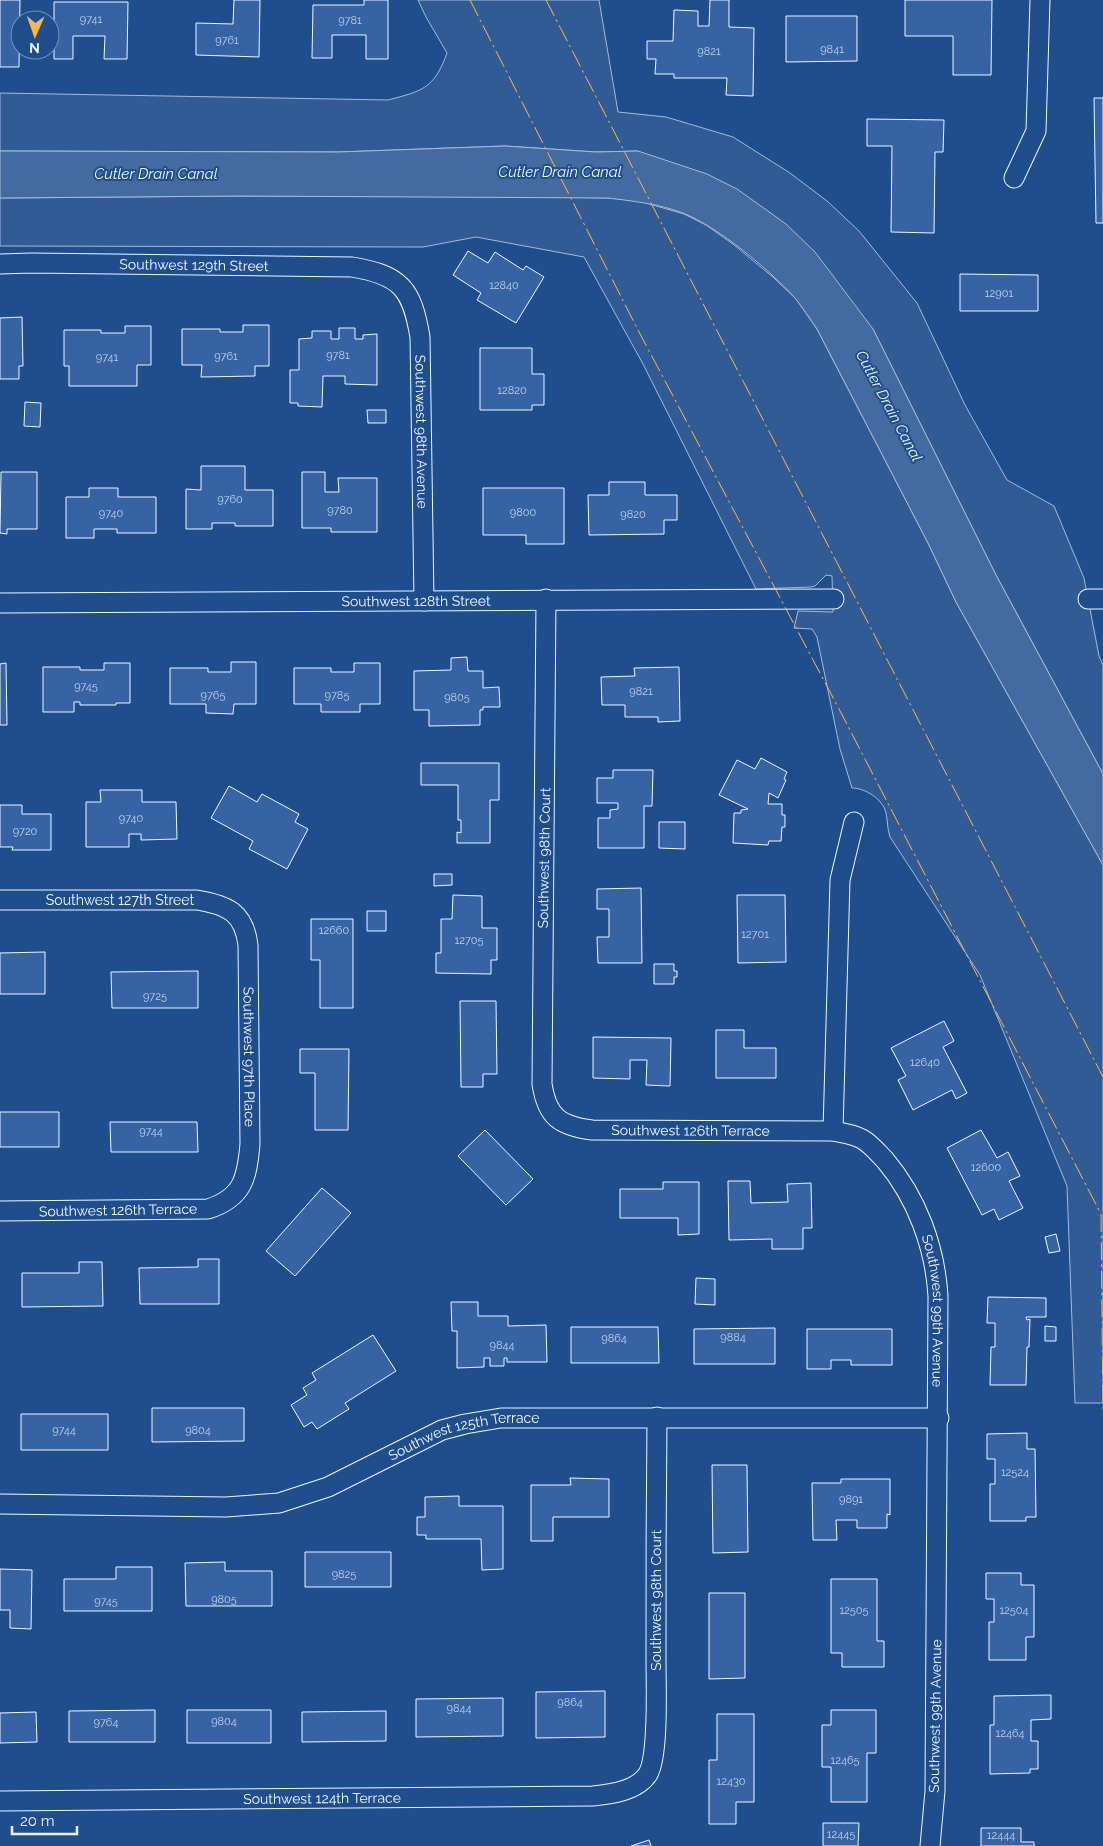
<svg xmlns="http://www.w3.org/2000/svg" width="1103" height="1846" font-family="Raleway,sans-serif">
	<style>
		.green { fill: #305b95; stroke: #a8bbd7 }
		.water { fill: #446ba0; stroke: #a8bbd7 }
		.building { fill: #3563a3; stroke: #f2f6ff }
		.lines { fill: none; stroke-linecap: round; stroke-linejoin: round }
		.minor-casing { stroke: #f2f6ff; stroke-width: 21 }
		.minor { stroke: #1f4e8c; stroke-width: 19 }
		.power { stroke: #ffb74d; stroke-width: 1; stroke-dasharray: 18 4 2.5 4; stroke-linecap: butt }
		.labels { text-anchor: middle; stroke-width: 4; stroke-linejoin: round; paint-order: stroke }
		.number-label { font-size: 11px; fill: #c3d1e8 }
		.street-label { font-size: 14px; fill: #f2f6ff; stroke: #1f4e8c }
		.water-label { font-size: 15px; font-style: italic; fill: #f2f6ff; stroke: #1f4e8c }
	</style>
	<rect width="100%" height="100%" fill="#1f4e8c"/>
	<!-- green -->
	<path class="green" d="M418,0H599L618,112L666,117L733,137L790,173L827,201L859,231L917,303L965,405L1007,480L1054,506L1084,578L1099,656L1103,665V774L996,575L873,329L638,151L596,152L505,146L338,152L0,151V93L388,100C422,91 434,89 447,53L426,17Z
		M240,196L548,197L608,198L639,201L684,214L706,225L733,244L774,278L796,299L817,329L928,543L956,602L1103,865V1403H1075L1067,1186L980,975L890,837C887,829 888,821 886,813C883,799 865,788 852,788L840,749L817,637L812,629L794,628L798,611L833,612L832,576L826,575L815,586L811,587L756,589L643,364L584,257L476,237L423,247L0,246V198Z"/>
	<!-- water -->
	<path class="water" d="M505,146L596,152L638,151L707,174L737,189L786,224L815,252L873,329L996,575L1103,774V865L956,602L928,543L817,329C810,319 803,308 795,298C770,270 718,227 683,213C659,204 633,201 608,198L240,196L0,198V151L338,152Z"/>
	<!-- building -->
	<path class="building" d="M0,0H20L19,67H0Z
		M234,0H260L259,57L196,55V23L233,24Z
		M364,0H388V59H366V35H332V58H312L313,5H364Z
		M710,0H729V27L754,28L753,96L726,95L727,78H674V74H655L656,59H647V41H673L674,10L698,11V26H709Z
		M905,0H992L991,75H953V36H905Z
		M54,2H128L127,59H104L105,36H73V59H54Z
		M786,16H857V61L786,62Z
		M1094,98H1103V223H1096Z
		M867,119L944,120L943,152H935L934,233L891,232L892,146H867Z
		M468,251L488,263L495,252L523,270L526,266L544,277L516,323L477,300L481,293L453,275Z
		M960,274L1038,275V311H960Z
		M22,317L23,366H19V379H0V318Z
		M243,325H269V366H255V376L201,377L202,365H182V329H220V332H243Z
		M125,326H151V365H137V386H69V366H64V330H101V333H125Z
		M339,328H355V339H363V335L377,334V385L345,384V376H323L322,407L298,406V403H290V370H299V339L312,338V331H331V339H339Z
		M480,348H532V374H544V405H532V410H480Z
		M25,402L41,403L40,427L24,426Z
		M367,410H386V423H368Z
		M201,466H245V490H273V526H235V523H212V529H186V489L201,490Z
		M1,472H37V529H7V534L0,533Z
		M302,472H325V492H339L338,478H377V532H331V528H302Z
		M609,482H645V495H677V520H664V534L589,535L588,495H609Z
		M89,488H118V497H156V533H117V529H94V538H66V497H89Z
		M483,488H564V544H526V535H483Z
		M467,657L468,671H483V688L499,687L500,707H483V710H480V725L429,726V710H414V671L451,670V658Z
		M231,662H256V704H234L233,714L206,713V704H170V668H208V672H231Z
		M6,663L7,725H0V664Z
		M104,663H130V703H116V705H80V702H74V712H43V667H80V670H104Z
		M354,663H380V704H360V712H321V704H294V668H331V672H354Z
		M679,667L680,721L658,722V717H625V705H602L601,677L635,676L634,668Z
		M761,758L787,772L784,779L786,780L778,798L769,793L768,804H782V815H785V827H782L781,841H769L768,845L733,843L734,813H741V810L748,809L719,795L737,760L755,769Z
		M421,763H499V800H490V843H457V832L461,833V820H458V785H421Z
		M613,770H653L652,806H644V848H598V818H610V810L618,809V803H597V778H613Z
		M229,786L257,802L262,794L299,814L295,822L308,829L287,869L249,849L253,841L211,818Z
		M100,790H142V802H176L177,839L141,840V834H129V847H86V802H101Z
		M0,805H22V814H51V850H12L13,847H0Z
		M659,822H685V849L659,848Z
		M434,874H452V885L434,886Z
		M641,888L642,963H598L597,937H609V909H597V889Z
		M453,895L482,896V928H497V960H491V974L436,973V953H441V919H452Z
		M737,895H785L786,962L738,963Z
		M367,911H386V931H367Z
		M311,919H353V1008H320V960H311Z
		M45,952V994H0V953Z
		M654,964H674V971H677V977H674V984H654Z
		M198,971V1008H112L111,972Z
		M460,1001H496L497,1074H483V1087H461Z
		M944,1021L954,1041L943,1047L967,1093L956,1099L952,1090L913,1110L898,1080L906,1076L891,1048Z
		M716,1030H744V1048H776V1078H716Z
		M593,1037L671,1038L670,1086L646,1085L647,1060H630V1079L593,1078Z
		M300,1049H349L348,1130H315V1073H300Z
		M0,1112H59V1147H0Z
		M110,1122H197L198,1152H111Z
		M485,1130L533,1179L506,1205L458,1156Z
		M981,1130L997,1158L1008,1152L1020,1176L1009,1181L1023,1208L999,1220L994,1209L982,1215L947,1148Z
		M728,1181H750L751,1203L788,1202L787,1184L811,1183L812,1228H803V1249H772V1239L729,1240Z
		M663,1182H699V1234L678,1235V1218H620V1189H663Z
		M322,1188L351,1213L295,1276L266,1251Z
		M1056,1234L1060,1251L1049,1253L1045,1237Z
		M198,1259H219V1304H140L139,1268L198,1267Z
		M79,1262H102L103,1306L22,1307V1273H79Z
		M696,1278L715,1279V1305L695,1304Z
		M988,1297L1046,1298V1317H1026L1027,1320L1030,1319L1029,1347H1027L1026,1385H990L991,1347H995V1323H987Z
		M451,1302H478V1316H508V1326L546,1325L547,1362H507V1358H504V1366H490V1358H484V1367L457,1368V1331H452Z
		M1045,1326L1056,1327V1341H1045Z
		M571,1327H658L659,1363H571Z
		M775,1328V1364H694V1329Z
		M807,1329H892V1365H851V1360H831V1369H807Z
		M373,1335L396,1371L345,1403L349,1409L317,1429L312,1422L304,1427L291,1405L307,1395L303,1388L316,1380L312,1373Z
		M152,1408H244V1441L152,1442Z
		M21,1414H108V1450H21Z
		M1027,1433V1449H1035L1036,1517H1026V1521H990V1484H995V1459H987V1434Z
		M712,1465H747L748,1552L713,1553Z
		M570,1478L609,1479V1517H553V1541H531V1485H571Z
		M841,1479H890V1515L887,1514V1528H857V1520H836L837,1540H813L812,1483H841Z
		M459,1496V1506H503V1569L482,1570L481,1539H426V1535H417V1517H425V1497Z
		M305,1552H391V1587H305Z
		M225,1562V1571H272V1606H186L185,1563Z
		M116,1567H152V1611H64V1579H116Z
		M0,1569L32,1570L31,1629L10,1628V1610H0Z
		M986,1573H1021V1585H1034V1637H1026V1660H989V1622H994V1599H986Z
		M831,1579H877V1641H884V1667H842V1653H831Z
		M709,1593H745V1678L709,1679Z
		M605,1691V1737L536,1738V1692Z
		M1051,1695V1719L1031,1720V1741H1038V1769H1030V1773L990,1774V1725H994V1696Z
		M503,1698V1736L416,1737V1699Z
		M155,1710V1742H69V1711Z
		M187,1710H271V1743H187Z
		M831,1710H876V1753H867V1802H831V1767H822V1725H831Z
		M386,1711V1741L302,1742V1712Z
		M36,1712L37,1742L0,1743V1713Z
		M717,1714H754V1802H736V1824H709V1760H717Z
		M823,1823H859L858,1846H823Z
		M981,1828H1021V1842H1034V1846H981Z
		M649,1840L651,1846H631Z"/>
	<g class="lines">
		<defs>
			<g id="minor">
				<path d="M1014,178L1036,131L1040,0"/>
				<path id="s1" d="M0,264L31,263L352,267C401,275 412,289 420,337L424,601"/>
				<path id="s2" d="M546,599L542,1084C547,1117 560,1126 592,1130L833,1131"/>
				<path d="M1088,599H1103"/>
				<path id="s3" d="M0,603L834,599"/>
				<path id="s4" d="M854,822L840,880L833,1131C843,1133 853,1134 862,1139C871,1144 878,1153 885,1160C917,1198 935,1247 938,1296L935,1791L930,1846"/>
				<path id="s5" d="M0,900H197C227,905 244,912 248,945L250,1144C247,1178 243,1198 208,1209L0,1211"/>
				<path id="s6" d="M0,1504L226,1507L279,1503L328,1487L442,1430L465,1424L501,1418H939"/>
				<path id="s7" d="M0,1801L593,1796C611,1794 637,1791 648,1774C659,1755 656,1685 656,1661C656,1580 656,1498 657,1417"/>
			</g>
		</defs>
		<!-- minor casing -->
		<use href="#minor" class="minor-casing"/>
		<!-- minor -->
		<use href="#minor" class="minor"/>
		<!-- power -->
		<path class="power" d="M470,0L638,330L838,707L1101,1214L1103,1414
			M546,0L1103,1077"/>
	</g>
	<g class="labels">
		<!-- number labels -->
		<g class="number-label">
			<text x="91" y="23">9741</text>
			<text x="350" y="24">9781</text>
			<text x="227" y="44">9761</text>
			<text x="832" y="53">9841</text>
			<text x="709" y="55">9821</text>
			<text x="504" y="289">12840</text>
			<text x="999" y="297">12901</text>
			<text x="338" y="359">9781</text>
			<text x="226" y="360">9761</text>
			<text x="107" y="361">9741</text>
			<text x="512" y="394">12820</text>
			<text x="230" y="503">9760</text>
			<text x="340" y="514">9780</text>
			<text x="523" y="516">9800</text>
			<text x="111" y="517">9740</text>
			<text x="633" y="518">9820</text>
			<text x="86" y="690">9745</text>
			<text x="641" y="695">9821</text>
			<text x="213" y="699">9765</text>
			<text x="337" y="699">9785</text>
			<text x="457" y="701">9805</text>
			<text x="131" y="822">9740</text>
			<text x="25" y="835">9720</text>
			<text x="334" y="934">12660</text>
			<text x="755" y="938">12701</text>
			<text x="469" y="944">12705</text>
			<text x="155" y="1000">9725</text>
			<text x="925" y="1066">12640</text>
			<text x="151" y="1135">9744</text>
			<text x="986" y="1171">12600</text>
			<text x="733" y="1341">9884</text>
			<text x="614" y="1342">9864</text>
			<text x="502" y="1349">9844</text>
			<text x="64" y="1434">9744</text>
			<text x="198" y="1434">9804</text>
			<text x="1015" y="1476">12524</text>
			<text x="851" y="1503">9891</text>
			<text x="344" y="1578">9825</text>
			<text x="224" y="1603">9805</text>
			<text x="106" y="1605">9745</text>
			<text x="854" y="1614">12505</text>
			<text x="1014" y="1614">12504</text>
			<text x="570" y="1706">9864</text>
			<text x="459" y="1712">9844</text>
			<text x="224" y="1725">9804</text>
			<text x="106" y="1726">9764</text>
			<text x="1010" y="1737">12464</text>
			<text x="845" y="1764">12465</text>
			<text x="731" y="1785">12430</text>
			<text x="841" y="1838">12445</text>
			<text x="1001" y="1839">12444</text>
		</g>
		<!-- street labels -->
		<g class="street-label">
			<text dy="5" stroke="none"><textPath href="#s1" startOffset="194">Southwest 129th Street</textPath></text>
			<text dy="5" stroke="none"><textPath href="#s1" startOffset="555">Southwest 98th Avenue</textPath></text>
			<text dy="5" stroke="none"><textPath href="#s3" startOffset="416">Southwest 128th Street</textPath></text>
			<text transform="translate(544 858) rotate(-89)" y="5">Southwest 98th Court</text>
			<text dy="5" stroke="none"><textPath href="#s5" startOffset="120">Southwest 127th Street</textPath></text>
			<text dy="5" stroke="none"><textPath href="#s5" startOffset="384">Southwest 97th Place</textPath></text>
			<text dy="5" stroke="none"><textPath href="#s2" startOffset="659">Southwest 126th Terrace</textPath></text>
			<text transform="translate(118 1210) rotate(-1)" y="5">Southwest 126th Terrace</text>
			<text dy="5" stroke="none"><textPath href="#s4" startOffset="535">Southwest 99th Avenue</textPath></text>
			<text dy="5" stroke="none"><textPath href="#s6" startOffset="478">Southwest 125th Terrace</textPath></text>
			<text dy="5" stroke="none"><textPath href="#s7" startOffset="829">Southwest 98th Court</textPath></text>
			<text transform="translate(935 1716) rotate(-89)" y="5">Southwest 99th Avenue</text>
			<text dy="5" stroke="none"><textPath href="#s7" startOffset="322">Southwest 124th Terrace</textPath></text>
		</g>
		<!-- water labels -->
		<g class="water-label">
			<text x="560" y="177">Cutler Drain Canal</text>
			<text x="156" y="179">Cutler Drain Canal</text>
			<text transform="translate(889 406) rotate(62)" y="5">Cutler Drain Canal</text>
		</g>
	</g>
	<!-- north arrow -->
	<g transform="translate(35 35) rotate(182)"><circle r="24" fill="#1f4e8c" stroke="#7391ba"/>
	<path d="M0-4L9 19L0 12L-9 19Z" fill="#ffb74d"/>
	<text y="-8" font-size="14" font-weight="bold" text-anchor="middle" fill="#f2f6ff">N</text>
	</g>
	<!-- scale -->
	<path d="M12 1826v8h65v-8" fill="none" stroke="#f2f6ff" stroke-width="2.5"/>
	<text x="20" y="1826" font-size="15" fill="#f2f6ff" stroke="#1f4e8c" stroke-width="4" paint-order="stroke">20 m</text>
</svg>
